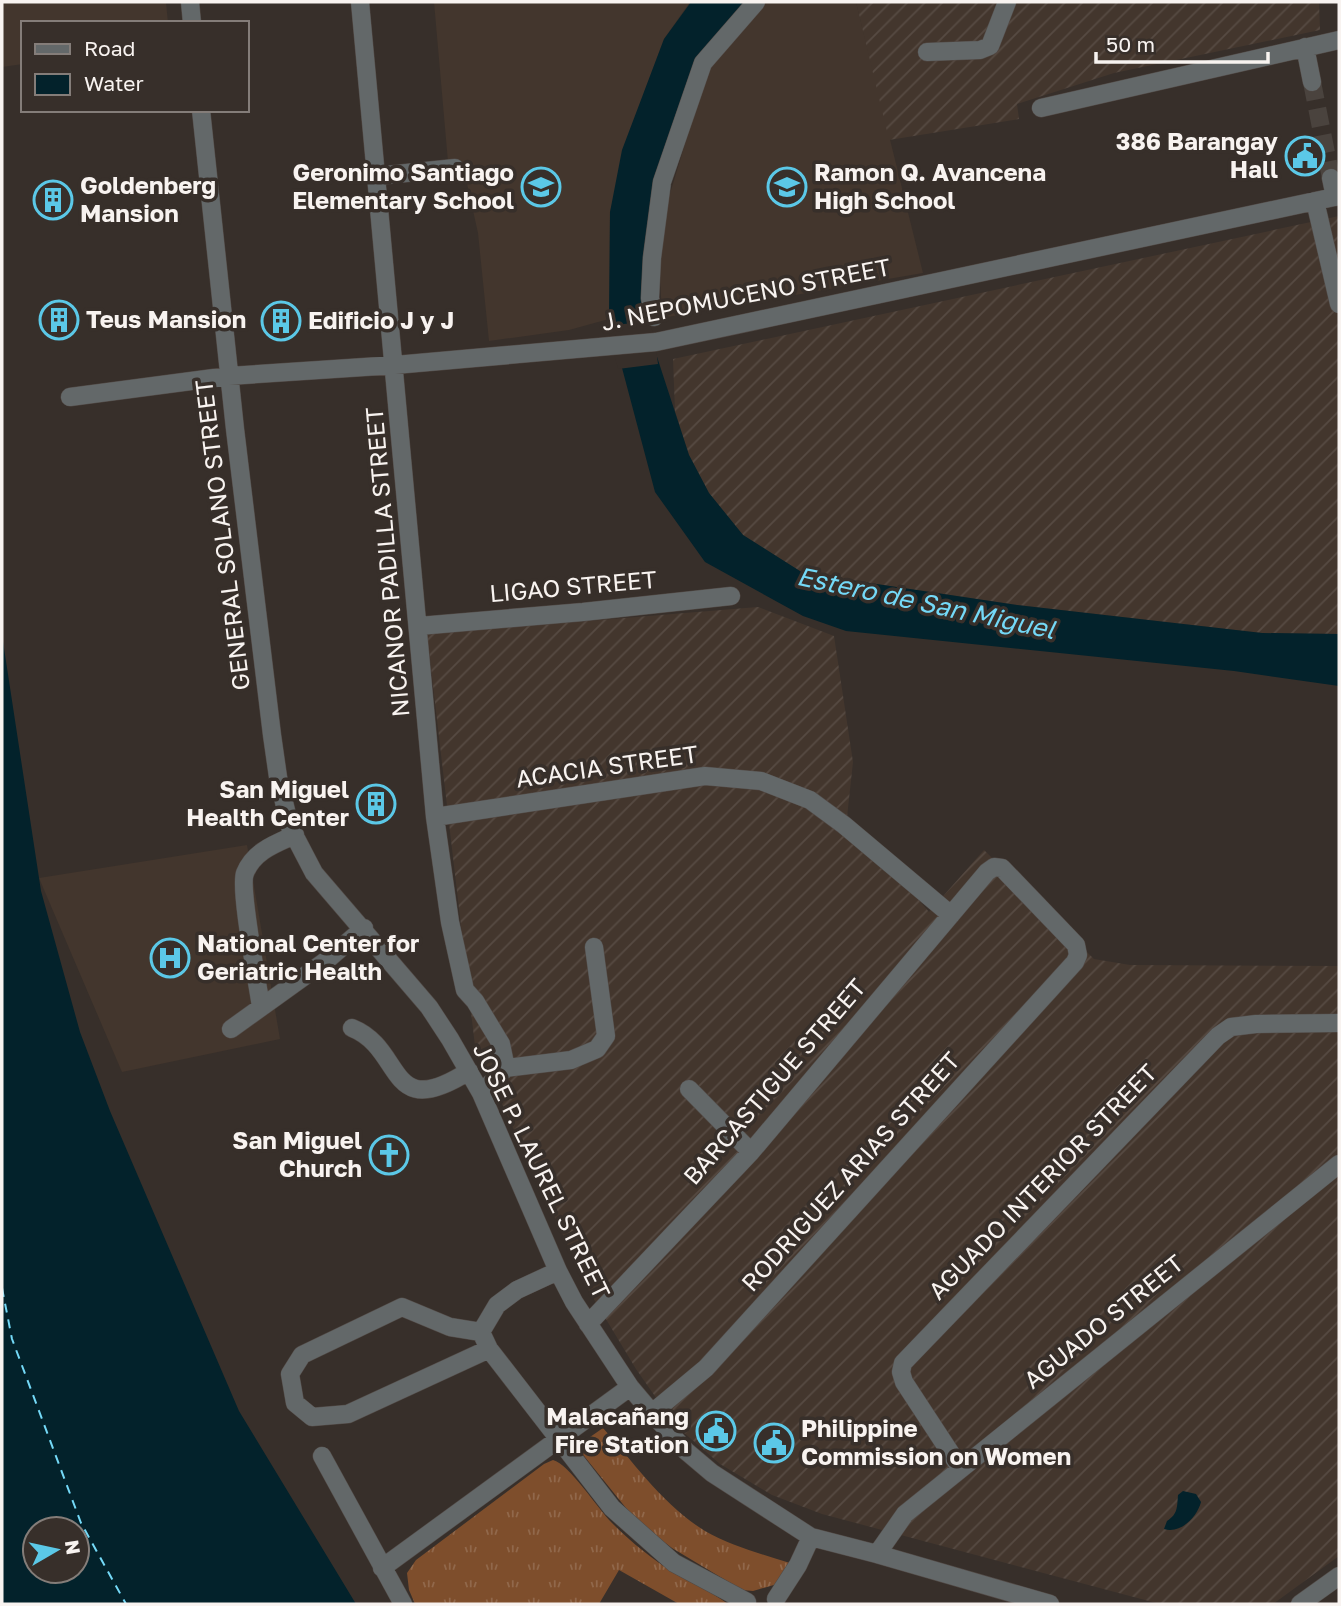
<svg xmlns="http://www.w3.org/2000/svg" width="1341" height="1606" font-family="'Golos Text',sans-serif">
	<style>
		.built { fill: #43362d }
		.industrial { fill: url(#industrial-furrows) }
		.grass { fill: url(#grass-tufts) }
		.water { fill: #03222b; fill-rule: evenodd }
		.pier { fill: #372f2a }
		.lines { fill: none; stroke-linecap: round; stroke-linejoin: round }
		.ferry { stroke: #74d9f7; stroke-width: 2; stroke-dasharray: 9 7; stroke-linecap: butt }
		.minor-tunnel { stroke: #4a433e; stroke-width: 18; stroke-dasharray: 18 9; stroke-linecap: butt }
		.minor-casing { stroke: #524a46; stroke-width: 19 }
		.minor { stroke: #636869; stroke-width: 18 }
		.labels { text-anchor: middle; stroke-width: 7; stroke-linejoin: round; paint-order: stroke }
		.poi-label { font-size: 24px; font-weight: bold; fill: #f8f3f0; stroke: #372f2a; text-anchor: start }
		.street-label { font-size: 24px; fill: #f8f3f0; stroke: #372f2a }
		.water-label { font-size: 26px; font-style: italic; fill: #74d9f7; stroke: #372f2a }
	</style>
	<defs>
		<pattern id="industrial-furrows" width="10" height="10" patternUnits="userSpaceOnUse" patternTransform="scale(1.75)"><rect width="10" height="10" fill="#43362d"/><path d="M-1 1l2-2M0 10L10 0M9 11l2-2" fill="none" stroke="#564a42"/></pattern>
		<pattern id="grass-tufts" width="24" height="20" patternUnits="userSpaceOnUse" patternTransform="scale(1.75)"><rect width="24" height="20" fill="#7e4e2c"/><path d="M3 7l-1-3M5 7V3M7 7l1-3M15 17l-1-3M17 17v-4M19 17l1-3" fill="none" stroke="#91684b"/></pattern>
	</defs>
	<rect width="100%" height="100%" fill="#372f2a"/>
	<!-- built -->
	<path class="built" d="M2,2H166L168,23H23V64L2,67Z
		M434,2H690L664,39L645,90L610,212L609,319L569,330L489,341L478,233L462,161L448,162Z
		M766,2H856L923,273L662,318L658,233L709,65Z
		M247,845L280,1039L122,1072L39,878Z"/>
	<!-- industrial -->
	<path class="industrial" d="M856,2H1319L1320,30L1114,73L1017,104L1019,119L889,140Z
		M1339,216V634L1262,633L1017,605L803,573L743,535L709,493L689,455L675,411L673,359Z
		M758,607L834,636L853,762L847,817L929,912L984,850L1094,959L1130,965L1339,966V1556L1273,1604H1160L822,1514L772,1495L720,1464L675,1425L636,1369L589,1291L475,1046L427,634Z"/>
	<!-- grass -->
	<path class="grass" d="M603,1428C634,1463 664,1506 705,1531C731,1546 762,1554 790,1563L777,1584L753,1591L742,1590L672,1548L651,1532L626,1508L580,1451V1444Z
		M553,1460C569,1464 598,1509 612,1523C631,1542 653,1560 676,1574C693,1584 712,1592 728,1604H679L619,1570L599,1604H415L409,1590L407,1573L416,1560L544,1464Z"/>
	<!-- water -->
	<path class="water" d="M691,2H748L698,60L644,274L645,320L689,455L709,493L743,535L803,573L1017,605L1262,633L1339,634V686L1234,671L846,631L803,616L705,562L655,492L609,319L610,212L622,150L664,39Z
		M2,635L41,891L80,1032L110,1111L239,1411L356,1604H2ZM35,1529H77V1571H35Z
		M1183,1491L1196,1494L1201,1502C1197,1517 1181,1534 1164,1529L1167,1521C1178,1514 1177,1507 1178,1495Z"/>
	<!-- pier -->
	<path class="pier" d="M649,321L655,339L658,364L618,369L607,326Z"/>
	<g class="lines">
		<!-- ferry -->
		<path class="ferry" d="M2,1288L12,1339L81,1523L126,1604"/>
		<!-- minor-tunnel -->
		<path class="minor-tunnel" d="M1312,82L1331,178"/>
		<defs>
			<path id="minor" d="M190,2L192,23
				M360,2L435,817L450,922L465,990L475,1001L501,1044L506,1068L481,1093
				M1305,47L1312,82
				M927,52L980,50L990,46L1007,2
				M1041,108L1339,40
				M201,110L235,429L272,735L278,777L290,827L314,873L429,1007L450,1039L481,1093L558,1271L574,1302L630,1387L652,1413L686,1451L712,1473L811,1537L877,1554L1050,1604
				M377,176L455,168
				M1331,178L1335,197
				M1315,201L1339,304
				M654,317L650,298L652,258L662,182L703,63L756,2
				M70,397L229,376L395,365L656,342L1339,196
				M419,626L583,612L731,596
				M435,817L705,776L761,781L810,800L844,825L951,915
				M261,1007C258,985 239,888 245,873C254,851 275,844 295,835
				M352,1028C405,1049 386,1124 469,1071
				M231,1029L327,960L364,928
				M506,1068L571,1060L597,1049L606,1036L594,947
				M689,1089L751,1152
				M588,1324L751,1152L987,872L994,867L1002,868L1076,945L1078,955L1075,962L706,1368L652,1413
				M481,1332L497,1305L517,1290L558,1271
				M489,1349L348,1414L312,1417L295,1403L290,1374L302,1355L402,1307L450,1327L481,1332L489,1349L612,1508L674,1563L747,1602
				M322,1456L403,1604
				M961,1469L904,1382L901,1372L903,1363L1218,1036L1231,1027L1256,1024L1339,1023
				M877,1554L905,1514L1339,1164
				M382,1568L630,1387
				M776,1599L798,1565L811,1537
				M1300,1604L1339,1576"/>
		</defs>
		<!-- minor casing -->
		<use href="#minor" class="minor-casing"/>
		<!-- minor -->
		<use href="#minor" class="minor"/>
	</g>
	<!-- icons -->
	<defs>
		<symbol id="civic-ring" viewBox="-11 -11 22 22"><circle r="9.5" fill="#372f2a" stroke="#5bc8e7" stroke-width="1.5"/><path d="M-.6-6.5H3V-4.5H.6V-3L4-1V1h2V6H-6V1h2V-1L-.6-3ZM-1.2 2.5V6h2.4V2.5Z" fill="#5bc8e7"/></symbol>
		<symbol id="school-ring" viewBox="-11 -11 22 22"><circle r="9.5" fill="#372f2a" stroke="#5bc8e7" stroke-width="1.5"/><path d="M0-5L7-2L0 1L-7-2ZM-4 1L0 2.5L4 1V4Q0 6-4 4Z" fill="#5bc8e7"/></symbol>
		<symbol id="building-ring" viewBox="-11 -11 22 22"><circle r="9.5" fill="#372f2a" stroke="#5bc8e7" stroke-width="1.5"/><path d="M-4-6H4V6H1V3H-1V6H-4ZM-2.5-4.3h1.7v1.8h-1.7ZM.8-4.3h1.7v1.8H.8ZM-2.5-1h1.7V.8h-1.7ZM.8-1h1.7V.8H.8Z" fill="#5bc8e7"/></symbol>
		<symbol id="hospital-ring" viewBox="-11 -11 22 22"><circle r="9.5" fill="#372f2a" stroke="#5bc8e7" stroke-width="1.5"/><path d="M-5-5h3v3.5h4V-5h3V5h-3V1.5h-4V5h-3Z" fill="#5bc8e7"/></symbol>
		<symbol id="church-ring" viewBox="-11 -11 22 22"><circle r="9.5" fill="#372f2a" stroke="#5bc8e7" stroke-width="1.5"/><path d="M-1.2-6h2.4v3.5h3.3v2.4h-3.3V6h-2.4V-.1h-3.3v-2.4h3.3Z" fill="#5bc8e7"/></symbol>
	</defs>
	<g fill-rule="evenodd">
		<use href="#civic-ring" x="1283" y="134" width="44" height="44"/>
		<use href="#school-ring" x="519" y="165" width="44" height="44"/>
		<use href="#school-ring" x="765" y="165" width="44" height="44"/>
		<use href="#building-ring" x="31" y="178" width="44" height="44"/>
		<use href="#building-ring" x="37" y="298" width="44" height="44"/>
		<use href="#building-ring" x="259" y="299" width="44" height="44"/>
		<use href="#building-ring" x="354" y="782" width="44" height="44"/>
		<use href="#hospital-ring" x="148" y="936" width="44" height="44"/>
		<use href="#church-ring" x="367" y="1133" width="44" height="44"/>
		<use href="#civic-ring" x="694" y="1409" width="44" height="44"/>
		<use href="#civic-ring" x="752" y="1421" width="44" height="44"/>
	</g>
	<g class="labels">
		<!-- poi labels -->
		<g class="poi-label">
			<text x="1278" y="150" text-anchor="end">386 Barangay<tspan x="1278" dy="28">Hall</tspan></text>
			<text x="514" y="181" text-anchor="end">Geronimo Santiago<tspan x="514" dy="28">Elementary School</tspan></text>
			<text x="814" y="181">Ramon Q. Avancena<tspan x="814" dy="28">High School</tspan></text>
			<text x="80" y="194">Goldenberg<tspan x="80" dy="28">Mansion</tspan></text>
			<text x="86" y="328">Teus Mansion</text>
			<text x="308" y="329">Edificio J y J</text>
			<text x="349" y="798" text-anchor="end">San Miguel<tspan x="349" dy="28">Health Center</tspan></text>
			<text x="197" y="952">National Center for<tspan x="197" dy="28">Geriatric Health</tspan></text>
			<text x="362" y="1149" text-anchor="end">San Miguel<tspan x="362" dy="28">Church</tspan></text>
			<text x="689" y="1425" text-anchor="end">Malacañang<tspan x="689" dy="28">Fire Station</tspan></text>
			<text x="801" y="1437">Philippine<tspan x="801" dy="28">Commission on Women</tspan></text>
		</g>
		<!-- street labels -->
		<g class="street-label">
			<text transform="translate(746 295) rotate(-11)" y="8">J. NEPOMUCENO STREET</text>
			<text transform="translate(223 535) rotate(-97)" y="8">GENERAL SOLANO STREET</text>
			<text transform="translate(388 562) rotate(-95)" y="8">NICANOR PADILLA STREET</text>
			<text transform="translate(573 587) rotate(-5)" y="8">LIGAO STREET</text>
			<text transform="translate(607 767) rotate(-8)" y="8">ACACIA STREET</text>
			<text transform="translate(775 1082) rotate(-49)" y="8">BARCASTIGUE STREET</text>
			<text transform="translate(541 1171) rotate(64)" y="8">JOSE P. LAUREL STREET</text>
			<text transform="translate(851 1172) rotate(-48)" y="8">RODRIGUEZ ARIAS STREET</text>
			<text transform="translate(1043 1182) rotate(-46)" y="8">AGUADO INTERIOR STREET</text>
			<text transform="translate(1104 1322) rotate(-39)" y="8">AGUADO STREET</text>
		</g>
		<!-- water labels -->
		<g class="water-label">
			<text transform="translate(926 603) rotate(12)" y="9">Estero de San Miguel</text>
		</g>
	</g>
	<!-- border -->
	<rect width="1341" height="1606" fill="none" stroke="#f8f3f0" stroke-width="7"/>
	<!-- legend -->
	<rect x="21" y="21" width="228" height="91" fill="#372f2a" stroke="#847d79" stroke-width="2"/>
	<rect x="35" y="44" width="35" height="10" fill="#636869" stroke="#847d79" stroke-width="2"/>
	<text x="84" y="56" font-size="21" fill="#f8f3f0">Road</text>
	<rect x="35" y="74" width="35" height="21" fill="#03222b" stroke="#847d79" stroke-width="2"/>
	<text x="84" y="91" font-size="21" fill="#f8f3f0">Water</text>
	<!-- north arrow -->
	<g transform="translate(56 1550) rotate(81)"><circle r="33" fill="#372f2a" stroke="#847d79" stroke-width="2"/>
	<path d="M0-5L12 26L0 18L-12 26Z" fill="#5bc8e7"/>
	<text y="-10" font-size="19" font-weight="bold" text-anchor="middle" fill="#f8f3f0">N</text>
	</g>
	<!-- scale -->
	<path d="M1096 52v10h172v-10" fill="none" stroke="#f8f3f0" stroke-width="3.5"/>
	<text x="1106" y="52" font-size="21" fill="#f8f3f0" stroke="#372f2a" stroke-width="5" paint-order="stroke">50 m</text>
</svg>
